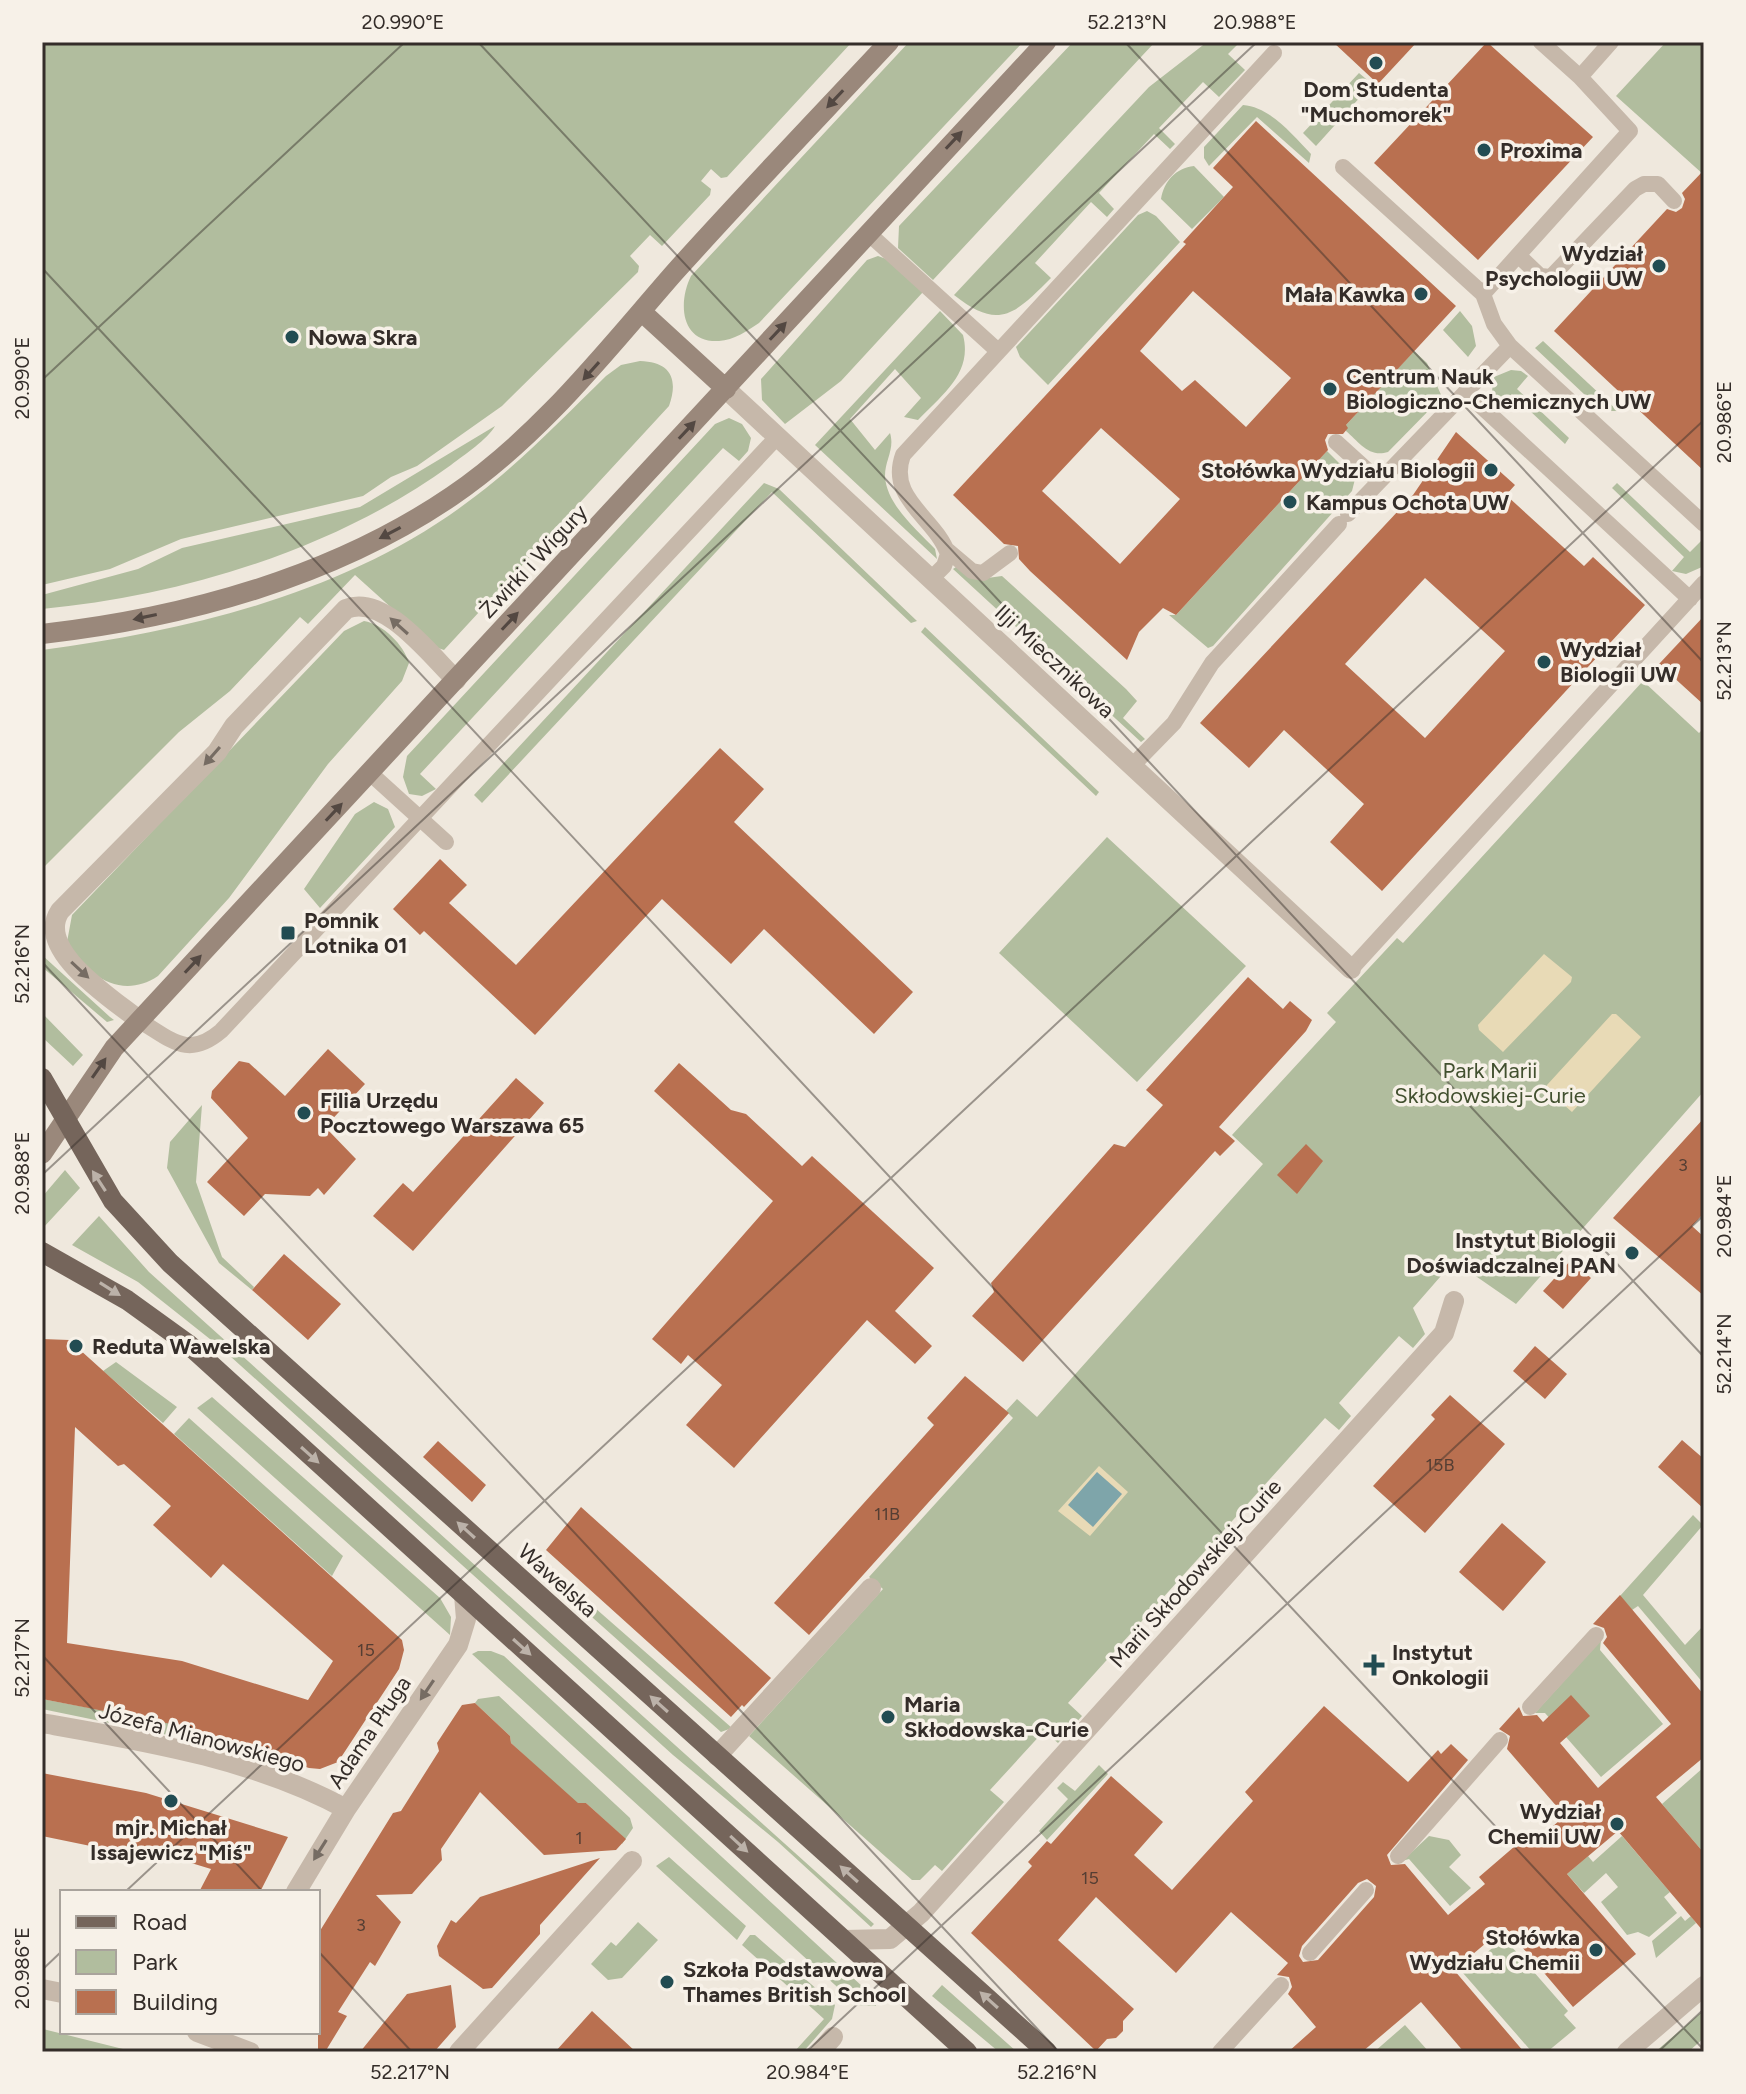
<svg xmlns="http://www.w3.org/2000/svg" width="1746" height="2094" font-family="Figtree,sans-serif">
	<style>
		.green { fill: #b1bd9e }
		.sand { fill: #e8dab6 }
		.water { fill: #7ea5aa }
		.building { fill: #b97050; fill-rule: evenodd }
		.lines { fill: none; stroke-linecap: round; stroke-linejoin: round }
		.lane { stroke: #c6b8aa; stroke-width: 16 }
		.street { stroke: #c6b8aa; stroke-width: 20 }
		.secondary { stroke: #9a887b; stroke-width: 20 }
		.primary { stroke: #75655b; stroke-width: 20 }
		.oneway { fill: #534842 }
		.oneway2 { fill: #766c63 }
		.oneway3 { fill: #bcb2a9 }
		.ticks { fill: none; stroke: #342d29; stroke-width: 2; stroke-opacity: 0.45 }
		.poi-dot { fill: #224c52; stroke: #f7f1e8; stroke-width: 3 }
		.labels { text-anchor: middle; stroke-width: 7; stroke-linejoin: round; paint-order: stroke }
		.number-label { font-size: 18px; fill: #553e33 }
		.poi-label { font-size: 22px; font-weight: bold; fill: #342d29; stroke: #f7f1e8; text-anchor: start }
		.street-label { font-size: 22px; fill: #342d29; stroke: #f7f1e8 }
		.park-label { font-size: 22px; fill: #42502f; stroke: #f7f1e8 }
		.neatline { fill: none; stroke: #342d29; stroke-width: 3 }
		.ticks-label { font-size: 20px; text-anchor: middle; fill: #342d29 }
	</style>
	<rect width="100%" height="100%" fill="#efe8dd"/>
	<!-- green -->
	<path class="green" d="M42,42H852L727,177L721,178L711,169L701,181L711,189L710,195L662,246L650,235L630,256L639,266L638,272L502,406L417,466L391,477L363,496L181,539L110,569L42,585Z
		M909,42H1023L759,323C747,331 734,340 719,341C680,343 678,302 691,276Z
		M1073,42H1155L933,280L898,248L899,226Z
		M1207,42H1240L1228,54L1245,70L1219,97L1203,82L1159,128L1175,144L1170,149L1154,134L1099,193L1114,209L1107,217L1091,202L1035,263L1051,278C1015,314 999,331 954,295L1149,87Z
		M1666,42H1704V175L1616,96Z
		M1359,73L1372,84L1316,146L1303,133Z
		M1243,105C1270,107 1292,134 1311,154L1309,163L1257,117L1209,166L1204,158V147Z
		M1194,166L1224,197L1192,229L1161,199C1164,181 1176,168 1194,166Z
		M1147,211L1156,216L1180,242L1048,385L1020,357L1016,347L1138,215Z
		M878,256L889,260L923,292L841,381L785,424L762,400L761,379L867,260Z
		M940,311L963,335C973,373 942,395 918,420L904,417L921,398L895,369L850,419L875,450L890,433C895,449 885,460 885,476C886,504 917,530 935,549L937,559L815,445Z
		M1460,311L1472,326L1476,346L1468,357L1443,330Z
		M1543,341L1618,411H1602L1535,348Z
		M1414,351L1427,363L1442,397L1388,452C1369,458 1359,442 1346,431V425Z
		M640,361C670,362 679,378 669,406L444,650L435,647L355,575L308,624L300,617L230,691L179,732L42,869V650C194,630 354,591 477,495C524,459 564,417 606,376L621,365Z
		M1511,370L1521,371L1528,376L1517,389L1569,438L1565,444L1512,394L1497,407L1492,391L1494,377Z
		M729,418L742,424L751,438L748,451L739,461L723,448L420,774L436,789L422,796L409,794L403,777L407,756L715,424Z
		M495,426C488,439 464,455 451,465C336,549 182,596 42,609V595L138,569L182,548L360,507Z
		M1327,451L1355,479L1352,491L1213,646L1208,648L1169,615H1176Z
		M764,483L779,489L917,621L911,623L772,492L482,803L474,795Z
		M1617,483L1690,552L1703,539L1702,567L1686,574L1672,571L1684,557L1612,488Z
		M959,565L980,579L1002,576L1126,689L1137,701L1123,718L1145,739L1141,742L953,569Z
		M364,621C383,624 404,645 409,663L402,681L328,764L229,898L158,976C122,1000 87,977 67,942L72,915L344,631Z
		M925,627L1099,792L1096,796L921,632Z
		M1643,681L1699,733L1704,728V1091L1516,1304L1454,1261L1413,1308L1425,1334L1413,1348L1399,1336L1339,1403L1351,1416L1339,1430L1325,1418L1068,1703L1082,1716L1058,1743L1044,1731L990,1790L1004,1802L942,1871L935,1865L920,1880H912L749,1736L883,1589L869,1577L1013,1418L1006,1411L1017,1399L1037,1417L1263,1164L1232,1135L1336,1022L1327,1013L1397,938L1403,943Z
		M374,802L388,809L395,827L320,908L304,889L355,814Z
		M1107,837L1246,966L1137,1082L999,953Z
		M42,955L110,1017L114,1020L107,1022L42,967Z
		M42,1013L83,1055L73,1066L42,1037Z
		M202,1105L196,1182L222,1257L254,1287L252,1290L219,1263L167,1168L170,1142Z
		M65,1170L80,1188L43,1228L42,1197Z
		M99,1216L149,1272L874,1924L871,1927L778,1842L673,1755L220,1347L138,1282L72,1245Z
		M116,1362L177,1407L163,1423L103,1371Z
		M212,1397L440,1598L451,1617L450,1635L197,1408Z
		M189,1418L343,1556L332,1576L174,1434Z
		M1693,1515L1703,1525L1643,1595L1685,1645L1704,1625V1684L1638,1606L1632,1610L1620,1596Z
		M530,1551L732,1728L721,1732L529,1561Z
		M1601,1640L1600,1650L1663,1724L1601,1777L1545,1713H1535Z
		M478,1651H491L504,1656L876,1999V2006L857,2005L472,1654Z
		M499,1696L630,1818L633,1828L622,1844L621,1835L586,1803L577,1804L511,1743L510,1736L475,1703L478,1699Z
		M42,1699L170,1723L168,1735L42,1709Z
		M1099,1765L1108,1774L1047,1840L1039,1831L1068,1799L1057,1788L1063,1782L1075,1791Z
		M1704,1767V1853L1662,1804Z
		M1429,1836L1449,1840L1461,1855L1449,1867L1471,1888L1450,1906L1409,1859L1402,1861Z
		M1622,1836L1670,1892L1664,1897L1677,1913L1649,1937L1638,1932L1627,1935L1601,1902L1618,1887L1606,1873L1584,1893L1567,1874L1588,1856L1593,1862Z
		M669,1857L746,1926L737,1940L656,1866Z
		M1681,1916L1685,1921L1691,1916L1696,1923L1656,1958L1652,1941Z
		M638,1922L658,1940L622,1978L608,1980L591,1964L611,1942L616,1946Z
		M750,1935H755L835,2005L832,2019L803,2052H794L824,2019L742,1945Z
		M1504,1938L1568,2011L1564,2015L1576,2028L1547,2052H1532L1463,1973Z
		M942,1985L1017,2052H999L932,1996Z
		M1704,2010V2038L1688,2052H1655Z
		M1405,2025L1429,2052H1373H1374Z
		M43,2029L135,2052H42Z"/>
	<!-- sand -->
	<path class="sand" d="M1544,954L1572,977L1571,982L1503,1052L1479,1030L1478,1025Z
		M1612,1014H1616L1641,1037L1572,1112L1547,1090V1085Z
		M1099,1466L1128,1492L1090,1536L1058,1511Z"/>
	<!-- water -->
	<path class="water" d="M1097,1472L1122,1494L1093,1527L1068,1505Z"/>
	<!-- building -->
	<path class="building" d="M1333,42H1417L1378,84Z
		M1487,42L1593,137L1478,260L1374,163Z
		M1256,121L1456,306L1346,425L1348,428L1343,434H1328L1325,440L1328,450L1176,615L1163,608L1139,632L1127,660L1030,571L1019,559L1018,546L1004,544L953,495L1186,244L1183,242L1233,187L1213,168ZM1193,291L1291,378L1246,427L1195,380L1182,391L1140,351ZM1101,428L1180,499L1120,564L1042,491Z
		M1704,170V471L1554,331L1667,209L1676,212L1682,208L1685,199L1682,193Z
		M1456,432L1515,485L1506,495L1584,566L1593,557L1645,605L1382,891L1330,842L1364,804L1284,730L1249,768L1200,723L1413,495ZM1425,578L1505,651L1425,738L1345,664Z
		M1704,616V705L1659,664Z
		M720,748L764,789L734,822L913,992L874,1034L764,929L731,964L662,899L535,1035L424,931L420,935L393,909L440,859L467,885L449,903L516,965Z
		M1248,977L1283,1009L1290,1001L1312,1020L1306,1031L1219,1127L1235,1141L1220,1156L1215,1151L1023,1362L972,1316L994,1292L991,1283L1114,1144L1125,1147L1163,1105L1146,1090Z
		M328,1049L365,1084L325,1127L356,1159L324,1195L318,1188L310,1196L265,1194L244,1216L207,1182L248,1138L211,1098L212,1091L239,1061L249,1063L285,1096Z
		M679,1063L731,1110L746,1114L802,1166L812,1156L934,1268L895,1311L932,1346L915,1364L867,1320L734,1468L686,1425L722,1385L688,1355L681,1364L652,1339L773,1201L654,1091Z
		M516,1078L544,1103L413,1251L373,1216L403,1183L413,1192Z
		M1704,1118V1213L1692,1226L1704,1237V1296L1613,1218Z
		M1306,1144L1323,1161L1297,1194L1277,1175Z
		M284,1254L341,1304L308,1340L252,1290Z
		M1571,1260L1591,1278L1563,1309L1543,1291Z
		M42,1339L69,1340L402,1640L404,1650L399,1669L338,1762L320,1769L309,1768L171,1724L42,1699ZM75,1427L118,1466L124,1464L171,1506L153,1525L211,1578L223,1564L333,1661L308,1700L182,1661L67,1643Z
		M1535,1346L1567,1374L1545,1399L1513,1371Z
		M965,1376L1009,1413L809,1635L774,1603L934,1425L927,1418Z
		M1450,1395L1505,1444L1425,1533L1373,1486L1435,1419L1431,1415Z
		M1682,1440L1704,1459V1509L1658,1467Z
		M438,1441L486,1485L472,1502L423,1457Z
		M581,1507L771,1678L744,1707L742,1705L731,1717L546,1550Z
		M1502,1523L1546,1562L1503,1611L1459,1572Z
		M1620,1595L1704,1695V1757L1656,1797L1704,1853V1932L1618,1831L1567,1874L1636,1954L1600,1984L1573,2007L1505,1927L1454,1970L1524,2052H1464L1421,2002L1362,2052H1288L1316,2027L1288,1994L1292,1987L1289,1977L1277,1975L1288,1963L1231,1912L1176,1973L1096,1897L1058,1940L1134,2009L1123,2021V2031L1116,2038L1107,2039L1096,2051L971,1933L1032,1866L1028,1862L1047,1841L1051,1844L1111,1776L1163,1822L1134,1855L1172,1890L1253,1801L1245,1792L1324,1706L1408,1782L1438,1750L1441,1754L1451,1744L1468,1760L1387,1855L1391,1865L1405,1864L1448,1915L1485,1884L1479,1877L1522,1840L1528,1847L1565,1816L1507,1749L1510,1736L1499,1729L1519,1707L1523,1716L1537,1715L1543,1722L1571,1695L1590,1716L1560,1743L1598,1788L1671,1724L1603,1643L1607,1637L1604,1628L1593,1624ZM1367,1879L1376,1886L1374,1897L1318,1960L1303,1962L1299,1956L1302,1946L1358,1883Z
		M475,1703L510,1736L511,1743L578,1803H586L626,1839L616,1850L544,1855L480,1792L441,1849L442,1860L412,1894L376,1895L401,1922L375,1966L370,1962L338,2012L347,2016L325,2052H318V1934L393,1813L401,1811L439,1751L437,1743L462,1705Z
		M42,1773L146,1793L288,1837L260,1892H199L211,1869L155,1852L144,1857L42,1836Z
		M600,1858L540,1925V1934L492,1988L483,1989L439,1956L437,1946L451,1920L456,1923L480,1897Z
		M451,1985L456,2027L434,2052H360L407,1994Z
		M592,2011L636,2052H555Z"/>
	<g class="lines">
		<!-- lane -->
		<path class="lane" d="M1541,42L1580,77
			M1343,167L1483,294
			M868,233L998,351
			M1518,255L1540,276L1551,277L1635,189L1644,184H1658L1674,201
			M1510,346L1494,324L1483,294L1630,131L1580,77L1611,42
			M1467,393L1690,599
			M1336,442L1379,481
			M1348,514L1510,346L1704,524
			M946,549L972,571L983,573L1010,553
			M931,579L944,566L948,554C935,517 887,499 903,455L1274,53
			M1132,766L1174,723L1212,663L1339,524
			M370,773L446,842
			M1351,969L1704,583
			M140,1021C172,1040 188,1059 221,1031L778,436
			M1530,1707L1596,1635
			M1398,1856L1500,1740
			M1310,1953L1366,1890
			M1220,2052L1281,1985"/>
		<!-- street -->
		<path class="street" d="M726,389L1351,969
			M140,1021C113,999 34,950 60,911L217,752L234,726L346,609C384,593 431,656 456,680
			M42,1723C144,1741 255,1759 346,1809
			M717,1756L871,1588
			M296,1892L346,1809L458,1645L466,1619L464,1595
			M844,1940L890,1939L921,1913L1444,1333L1454,1301
			M42,1989L62,1993
			M197,2032L250,2052
			M459,2052L632,1861
			M820,2052L833,2037
			M1627,2052L1704,1986"/>
		<!-- secondary -->
		<path class="secondary" d="M642,312L726,389
			M42,634C184,618 333,577 452,496C540,436 605,352 674,273C744,195 817,119 889,42
			M42,1154L114,1048L1046,42"/>
		<!-- primary -->
		<path class="primary" d="M42,1078L113,1201L170,1263L1047,2052
			M42,1252L127,1300L188,1344L967,2052"/>
	</g>
	<!-- one-way arrows -->
	<defs><path id="oneway-solid" d="M-6-.8H1V-3.2L6.5 0L1 3.2V.8H-6Z" transform="scale(2)"/></defs>
	<g class="oneway">
		<use href="#oneway-solid" transform="translate(835 99) rotate(133)"/>
		<use href="#oneway-solid" transform="translate(954 140) rotate(-47)"/>
		<use href="#oneway-solid" transform="translate(778 331) rotate(-47)"/>
		<use href="#oneway-solid" transform="translate(591 371) rotate(132)"/>
		<use href="#oneway-solid" transform="translate(687 430) rotate(-47)"/>
		<use href="#oneway-solid" transform="translate(390 533) rotate(152)"/>
		<use href="#oneway-solid" transform="translate(145 617) rotate(168)"/>
		<use href="#oneway-solid" transform="translate(510 621) rotate(-47)"/>
		<use href="#oneway-solid" transform="translate(334 812) rotate(-47)"/>
		<use href="#oneway-solid" transform="translate(193 964) rotate(-47)"/>
		<use href="#oneway-solid" transform="translate(99 1068) rotate(-55)"/>
	</g>
	<g class="oneway2">
		<use href="#oneway-solid" transform="translate(399 626) rotate(-138)"/>
		<use href="#oneway-solid" transform="translate(212 756) rotate(131)"/>
		<use href="#oneway-solid" transform="translate(80 970) rotate(43)"/>
		<use href="#oneway-solid" transform="translate(427 1690) rotate(124)"/>
		<use href="#oneway-solid" transform="translate(320 1850) rotate(122)"/>
	</g>
	<g class="oneway3">
		<use href="#oneway-solid" transform="translate(99 1181) rotate(-123)"/>
		<use href="#oneway-solid" transform="translate(110 1289) rotate(32)"/>
		<use href="#oneway-solid" transform="translate(310 1455) rotate(42)"/>
		<use href="#oneway-solid" transform="translate(466 1530) rotate(-138)"/>
		<use href="#oneway-solid" transform="translate(522 1647) rotate(42)"/>
		<use href="#oneway-solid" transform="translate(659 1704) rotate(-138)"/>
		<use href="#oneway-solid" transform="translate(739 1844) rotate(43)"/>
		<use href="#oneway-solid" transform="translate(849 1874) rotate(-138)"/>
		<use href="#oneway-solid" transform="translate(989 2000) rotate(-138)"/>
	</g>
	<!-- ticks -->
	<path class="ticks" d="M478,42L1704,1357M1125,42L1704,663M42,268L1704,2050M42,380L405,42M42,962L1059,2052M42,1175L1257,42M42,1655L263,1892M125,1892L1704,420M318,1951L412,2052M42,1970L62,1951M806,2052L1704,1215M1658,2052L1704,2009"/>
	<!-- markers -->
	<g class="poi-dot">
		<circle cx="1376" cy="63" r="8"/>
		<circle cx="1484" cy="150" r="8"/>
		<circle cx="1659" cy="266" r="8"/>
		<circle cx="1421" cy="294" r="8"/>
		<circle cx="292" cy="337" r="8"/>
		<circle cx="1330" cy="389" r="8"/>
		<circle cx="1491" cy="470" r="8"/>
		<circle cx="1290" cy="502" r="8"/>
		<circle cx="1544" cy="662" r="8"/>
		<rect x="280" y="925" width="16" height="16" rx="4"/>
		<circle cx="304" cy="1113" r="8"/>
		<circle cx="1632" cy="1253" r="8"/>
		<circle cx="76" cy="1346" r="8"/>
		<path d="M1370 1653h8v8h8v8h-8v8h-8v-8h-8v-8h8z"/>
		<circle cx="888" cy="1717" r="8"/>
		<circle cx="171" cy="1801" r="8"/>
		<circle cx="1617" cy="1824" r="8"/>
		<circle cx="1596" cy="1950" r="8"/>
		<circle cx="667" cy="1982" r="8"/>
	</g>
	<g class="labels">
		<!-- number labels -->
		<g class="number-label">
			<text x="1683" y="1171">3</text>
			<text x="1440" y="1471">15B</text>
			<text x="887" y="1520">11B</text>
			<text x="366" y="1656">15</text>
			<text x="579" y="1844">1</text>
			<text x="1090" y="1884">15</text>
			<text x="361" y="1931">3</text>
		</g>
		<!-- poi labels -->
		<g class="poi-label">
			<text x="1376" y="97" text-anchor="middle">Dom Studenta<tspan x="1376" dy="25">"Muchomorek"</tspan></text>
			<text x="1500" y="158">Proxima</text>
			<text x="1643" y="261" text-anchor="end">Wydział<tspan x="1643" dy="25">Psychologii UW</tspan></text>
			<text x="1405" y="302" text-anchor="end">Mała Kawka</text>
			<text x="308" y="345">Nowa Skra</text>
			<text x="1346" y="384">Centrum Nauk<tspan x="1346" dy="25">Biologiczno-Chemicznych UW</tspan></text>
			<text x="1475" y="478" text-anchor="end">Stołówka Wydziału Biologii</text>
			<text x="1306" y="510">Kampus Ochota UW</text>
			<text x="1560" y="657">Wydział<tspan x="1560" dy="25">Biologii UW</tspan></text>
			<text x="304" y="928">Pomnik<tspan x="304" dy="25">Lotnika 01</tspan></text>
			<text x="320" y="1108">Filia Urzędu<tspan x="320" dy="25">Pocztowego Warszawa 65</tspan></text>
			<text x="1616" y="1248" text-anchor="end">Instytut Biologii<tspan x="1616" dy="25">Doświadczalnej PAN</tspan></text>
			<text x="92" y="1354">Reduta Wawelska</text>
			<text x="1392" y="1660">Instytut<tspan x="1392" dy="25">Onkologii</tspan></text>
			<text x="904" y="1712">Maria<tspan x="904" dy="25">Skłodowska-Curie</tspan></text>
			<text x="1601" y="1819" text-anchor="end">Wydział<tspan x="1601" dy="25">Chemii UW</tspan></text>
			<text x="171" y="1835" text-anchor="middle">mjr. Michał<tspan x="171" dy="25">Issajewicz "Miś"</tspan></text>
			<text x="1580" y="1945" text-anchor="end">Stołówka<tspan x="1580" dy="25">Wydziału Chemii</tspan></text>
			<text x="683" y="1977">Szkoła Podstawowa<tspan x="683" dy="25">Thames British School</tspan></text>
		</g>
		<!-- street labels -->
		<g class="street-label">
			<text transform="translate(533 561) rotate(-47)" y="8">Żwirki i Wigury</text>
			<text transform="translate(1055 661) rotate(43)" y="8">Ilji Miecznikowa</text>
			<text transform="translate(1195 1573) rotate(-48)" y="8">Marii Skłodowskiej-Curie</text>
			<text transform="translate(558 1580) rotate(42)" y="8">Wawelska</text>
			<text transform="translate(369 1732) rotate(-56)" y="8">Adama Pługa</text>
			<text transform="translate(202 1737) rotate(15)" y="8">Józefa Mianowskiego</text>
		</g>
		<!-- park labels -->
		<g class="park-label">
			<text x="1490" y="1078">Park Marii<tspan x="1490" dy="25">Skłodowskiej-Curie</tspan></text>
		</g>
	</g>
	<!-- border -->
	<rect width="1746" height="2094" fill="none" stroke="#f7f1e8" stroke-width="88"/>
	<!-- legend -->
	<rect x="60" y="1890" width="260" height="144" fill="#f7f1e8" stroke="#a9a39c" stroke-width="2"/>
	<rect x="76" y="1916" width="40" height="12" fill="#75655b" stroke="#a9a39c" stroke-width="2"/>
	<text x="132" y="1930" font-size="24" fill="#342d29">Road</text>
	<rect x="76" y="1950" width="40" height="24" fill="#b1bd9e" stroke="#a9a39c" stroke-width="2"/>
	<text x="132" y="1970" font-size="24" fill="#342d29">Park</text>
	<rect x="76" y="1990" width="40" height="24" fill="#b97050" stroke="#a9a39c" stroke-width="2"/>
	<text x="132" y="2010" font-size="24" fill="#342d29">Building</text>
	<rect x="44" y="44" width="1658" height="2006" class="neatline"/>
	<g class="ticks-label">
		<text x="403" y="29">20.990°E</text>
		<text x="1127" y="29">52.213°N</text>
		<text x="1255" y="29">20.988°E</text>
		<text transform="translate(22 378) rotate(-90)" y="7">20.990°E</text>
		<text transform="translate(1724 422) rotate(-90)" y="7">20.986°E</text>
		<text transform="translate(1724 661) rotate(-90)" y="7">52.213°N</text>
		<text transform="translate(22 964) rotate(-90)" y="7">52.216°N</text>
		<text transform="translate(22 1173) rotate(-90)" y="7">20.988°E</text>
		<text transform="translate(1724 1216) rotate(-90)" y="7">20.984°E</text>
		<text transform="translate(1724 1354) rotate(-90)" y="7">52.214°N</text>
		<text transform="translate(22 1658) rotate(-90)" y="7">52.217°N</text>
		<text transform="translate(22 1968) rotate(-90)" y="7">20.986°E</text>
		<text x="410" y="2079">52.217°N</text>
		<text x="808" y="2079">20.984°E</text>
		<text x="1057" y="2079">52.216°N</text>
	</g>
</svg>
